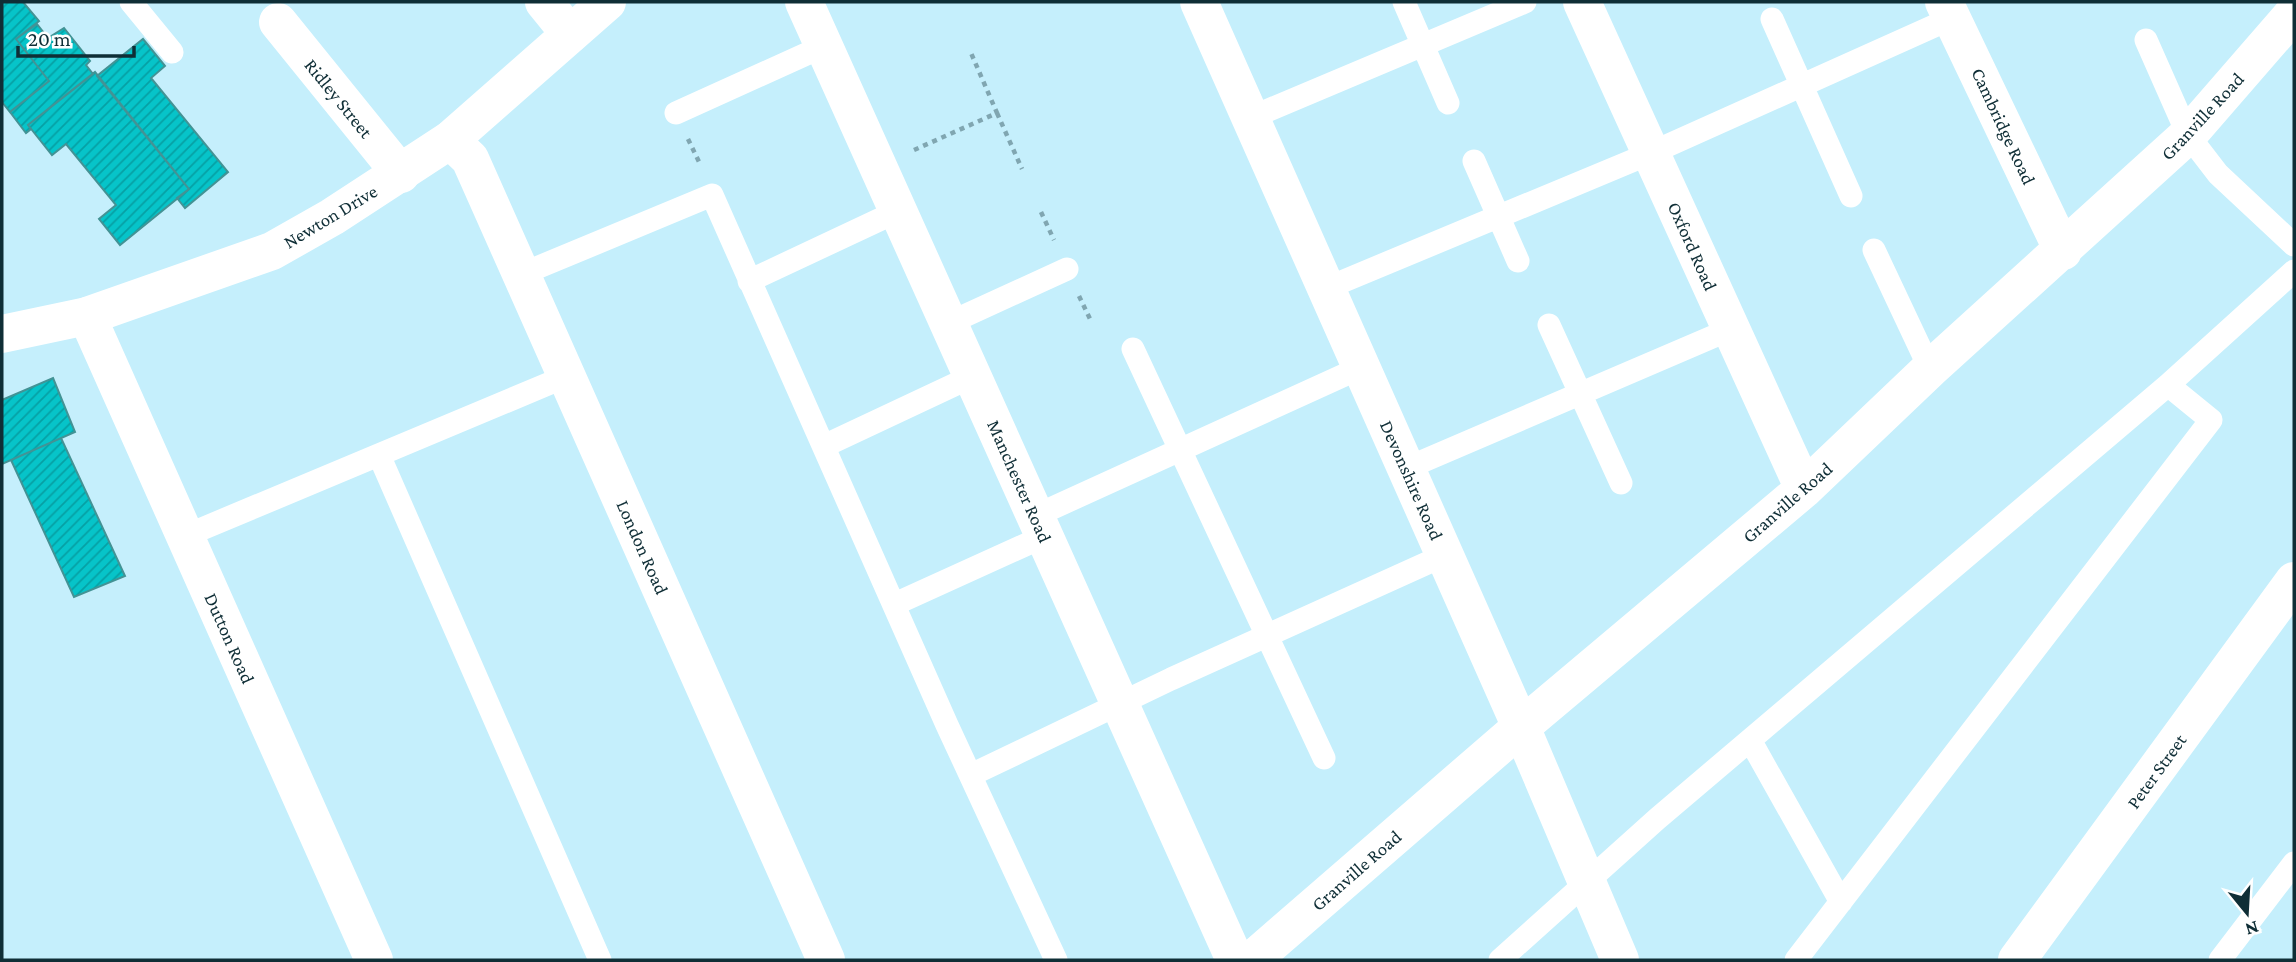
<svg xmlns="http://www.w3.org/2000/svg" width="2296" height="962" font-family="'Crimson Pro',serif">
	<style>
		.building { fill: url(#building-hatch); stroke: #439395; stroke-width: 2 }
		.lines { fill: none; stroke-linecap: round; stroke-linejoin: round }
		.path { stroke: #80a6b1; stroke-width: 4.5; stroke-dasharray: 5 5; stroke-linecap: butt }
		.lane { stroke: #fff; stroke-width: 23 }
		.street { stroke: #fff; stroke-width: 38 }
		.secondary { stroke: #fff; stroke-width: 38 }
		.labels { text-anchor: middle; stroke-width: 6; stroke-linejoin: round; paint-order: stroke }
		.street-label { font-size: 19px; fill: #0f2e36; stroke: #fff }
	</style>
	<defs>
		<pattern id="building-hatch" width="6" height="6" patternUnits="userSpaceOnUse" patternTransform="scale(1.75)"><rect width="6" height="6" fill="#06c4c9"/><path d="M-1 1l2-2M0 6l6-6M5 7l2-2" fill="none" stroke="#06a0a4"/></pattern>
	</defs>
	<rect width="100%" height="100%" fill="#c5effc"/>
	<!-- building -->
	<path class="building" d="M2,2H23L39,21L16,39L49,81L10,112L2,102Z
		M37,24L48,38L64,28L90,61L86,65L93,74L28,125L31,129L26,133L10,112L49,81L16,39Z
		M143,39L165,66L151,78L228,172L185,208L177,198L189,189L97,76Z
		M95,72L189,189L120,245L99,219L116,205L66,144L52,155L28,125Z
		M53,378L75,432L2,464V400Z
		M61,438L125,576L74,597L11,460Z"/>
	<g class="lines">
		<!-- path -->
		<path class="path" d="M997,113L1022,169
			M688,139L701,166
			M914,150L997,113L971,53
			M1041,212L1054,240
			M1079,296L1091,321"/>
		<!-- lane -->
		<path class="lane" d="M131,2L172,52
			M1404,2L1448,103
			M1772,19L1851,196
			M2146,40L2188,135L2218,174L2294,245
			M676,113L824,46
			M1252,117L1525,2
			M1474,161L1518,261
			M1874,250L1930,369
			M522,274L712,195L947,725L1056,960
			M749,281L898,211
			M1327,288L1651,153L1952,18
			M949,323L1067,269
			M1549,325L1621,483
			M1133,349L1324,758
			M824,446L973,376
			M379,455L600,960
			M1407,468L1731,329
			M1035,516L1362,367
			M185,536L567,376
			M895,604L1045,536
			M1750,740L1841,902
			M971,775L1171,679L1445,555
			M1500,960L1657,819L2168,385L2294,271
			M1796,960L2211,420L2168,385
			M2220,960L2294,863"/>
		<!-- street -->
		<path class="street" d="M544,2L570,34
			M804,2L1235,960
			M1582,2L1804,489
			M1944,2L2063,251
			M278,22L401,174
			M450,140L470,159L826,960
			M87,316L374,960
			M1252,960L1521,727L1804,489L1930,369L2188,135L2294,13
			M2017,960L2294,581"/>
		<!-- secondary -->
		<path class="secondary" d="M1199,2L1521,727L1620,960
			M2,334L87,316L272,251L332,217L450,140L607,2"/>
	</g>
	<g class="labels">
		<!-- street labels -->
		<g class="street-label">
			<text transform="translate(339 98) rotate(51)" y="7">Ridley Street</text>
			<text transform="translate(2202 116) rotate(-47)" y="7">Granville Road</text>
			<text transform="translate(2004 126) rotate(65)" y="7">Cambridge Road</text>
			<text transform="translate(330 216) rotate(-31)" y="7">Newton Drive</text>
			<text transform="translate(1693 246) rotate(66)" y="7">Oxford Road</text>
			<text transform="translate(1412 480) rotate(66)" y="7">Devonshire Road</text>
			<text transform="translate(1020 481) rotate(66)" y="7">Manchester Road</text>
			<text transform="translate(1787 502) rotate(-41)" y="7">Granville Road</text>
			<text transform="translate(643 547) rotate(66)" y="7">London Road</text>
			<text transform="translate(230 638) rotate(66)" y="7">Dutton Road</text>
			<text transform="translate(2156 771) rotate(-54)" y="7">Peter Street</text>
			<text transform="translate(1356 870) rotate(-41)" y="7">Granville Road</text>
		</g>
	</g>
	<!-- border -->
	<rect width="2296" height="962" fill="none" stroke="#0f2e36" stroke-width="7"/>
	<!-- north arrow -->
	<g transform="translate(2247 913) rotate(162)" stroke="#ffffff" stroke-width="5" paint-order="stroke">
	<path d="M0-5L12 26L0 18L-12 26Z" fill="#0f2e36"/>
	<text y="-10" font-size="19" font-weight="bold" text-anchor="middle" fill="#0f2e36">N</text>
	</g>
	<!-- scale -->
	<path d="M18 46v10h116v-10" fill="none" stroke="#0f2e36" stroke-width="3.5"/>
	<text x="28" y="46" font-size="21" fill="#0f2e36" stroke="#ffffff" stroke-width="5" paint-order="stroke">20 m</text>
</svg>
